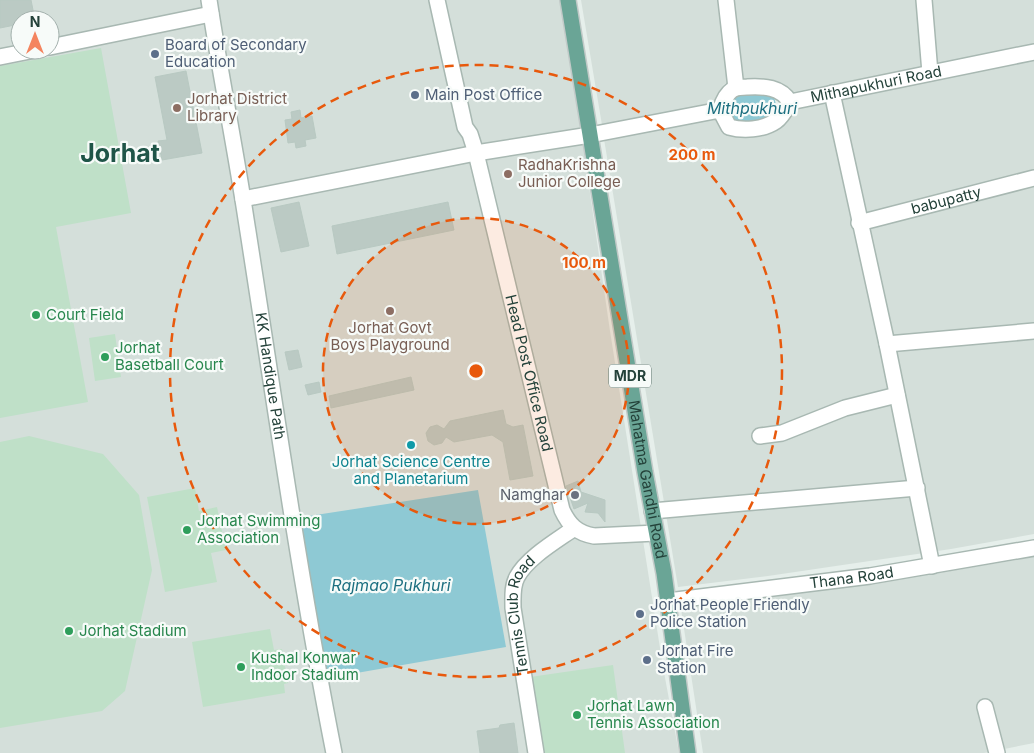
<svg xmlns="http://www.w3.org/2000/svg" width="1034" height="753" font-family="Inter,sans-serif">
	<style>
		.built { fill: #d4dfda; fill-rule: evenodd }
		.green { fill: #bfe0c8 }
		.water { fill: #8ec9d4 }
		.building { fill: #bbcac4; stroke: #b8c9c2 }
		.lines { fill: none; stroke-linecap: round; stroke-linejoin: round }
		.minor-casing { stroke: #a8b8b2; stroke-width: 18 }
		.major-casing { stroke: #c2cac8; stroke-width: 18 }
		.minor { stroke: #fff; stroke-width: 15 }
		.major { stroke: #6aa596; stroke-width: 15 }
		.ring { fill: none; stroke: #e8590c; stroke-width: 2.5; stroke-dasharray: 9 6 }
		.service-dot { fill: #5c6f8a; stroke: #f7fbf9; stroke-width: 2 }
		.education-dot { fill: #8d6e63; stroke: #f7fbf9; stroke-width: 2 }
		.leisure-dot { fill: #2e9e5b; stroke: #f7fbf9; stroke-width: 2 }
		.culture-dot { fill: #0f9aa8; stroke: #f7fbf9; stroke-width: 2 }
		.worship-dot { fill: #6b7280; stroke: #f7fbf9; stroke-width: 2 }
		.labels { text-anchor: middle; stroke-width: 4.5; stroke-linejoin: round; paint-order: stroke }
		.shield { fill: #f7fbf9; stroke: #637a73; stroke-width: 1 }
		.shield-label { font-size: 14px; font-weight: bold; fill: #24423a }
		.service-label { font-size: 15px; fill: #4e5e75; stroke: #f7fbf9; text-anchor: start }
		.street-label { font-size: 15px; fill: #24423a; stroke: #f7fbf9 }
		.education-label { font-size: 15px; fill: #785e54; stroke: #f7fbf9; text-anchor: start }
		.leisure-label { font-size: 15px; fill: #27864d; stroke: #f7fbf9; text-anchor: start }
		.culture-label { font-size: 15px; fill: #0d838f; stroke: #f7fbf9 }
		.worship-label { font-size: 15px; fill: #5b616d; stroke: #f7fbf9; text-anchor: end }
		.water-label { font-size: 16px; font-style: italic; fill: #1c6f80; stroke: #f7fbf9 }
		.town-label { font-size: 25px; font-weight: bold; fill: #1f5548; stroke: #f7fbf9 }
		.centre { fill: #e8590c; stroke: #f7fbf9; stroke-width: 2.5 }
		.ring-label { font-size: 15px; text-anchor: middle; font-weight: bold; fill: #e8590c; stroke: #f7fbf9; stroke-width: 4.5; stroke-linejoin: round; paint-order: stroke }
	</style>
	<rect width="100%" height="100%" fill="#e6efeb"/>
	<!-- built -->
	<path class="built" d="M0,0H562L610,331L663,667L679,753H0ZM20,20H50V50H20Z
		M581,0H1034V45L783,94L775,82L760,79L731,80L723,85L716,105L602,125Z
		M1034,58V534L951,549L768,576L678,587L604,139L715,118L725,133L777,128L798,108Z
		M1034,557V743L984,753H703L681,609L884,582Z"/>
	<!-- green -->
	<path class="green" d="M101,48L131,213L56,227L88,402L0,418V66Z
		M115,334L121,377L95,381L89,338Z
		M29,436L103,454L139,495L152,570L125,691L102,711L0,728V442Z
		M195,488L199,511L217,507L226,550L211,553L217,582L165,592L147,497Z
		M270,629L274,650L282,649L288,683L284,684L285,693L203,707L192,642Z
		M613,665L625,753H540L530,677Z"/>
	<!-- water -->
	<path class="water" d="M772,93C776,101 777,107 775,116L757,124L735,122L730,117L728,109L731,94Z
		M478,490L506,647L322,679L296,518Z"/>
	<!-- building -->
	<path class="building" d="M0,0H31L35,20H20V24L0,28Z
		M186,71L202,153L162,160L158,141L167,140L155,77Z
		M300,110L301,118L312,116L316,138L305,140L306,146L296,148L295,142L288,143L285,120L292,119L291,112Z
		M299,202L309,246L281,252L271,208Z
		M448,202L454,230L337,254L332,226Z
		M298,350L302,367L289,370L285,352Z
		M411,377L414,390L331,408L329,396Z
		M319,382L321,392L308,395L305,385Z
		M503,410L506,424L513,427L523,425L533,476L510,480L503,442L492,435L454,442L446,437L442,443L434,445L428,441L426,433L430,427L437,425L444,429L450,421Z
		M578,481L581,492L605,500V522L598,513L585,512L588,503L574,509L566,486Z
		M514,723L518,753H480L477,731L499,728L500,725Z"/>
	<g class="lines">
		<defs>
			<g id="minor">
				<path id="s1" d="M209,0C220,73 235,146 246,219C274,397 299,576 334,753"/>
				<path id="s2" d="M437,0L465,127L470,134L476,153L562,510C569,525 577,533 594,536L656,533"/>
				<path d="M726,0L736,88"/>
				<path d="M924,0L930,73"/>
				<path d="M50,47L211,14"/>
				<path d="M0,57L35,50"/>
				<path d="M832,93L887,344L932,566"/>
				<path d="M720,110C722,104 726,94 732,90C736,87 743,87 747,87C764,86 781,87 790,102"/>
				<path id="s3" d="M243,199L476,153L590,135L720,110L729,127C743,131 763,130 776,121C782,117 786,109 790,102L1034,52"/>
				<path id="s4" d="M859,223L1034,178"/>
				<path d="M887,344L1034,331"/>
				<path d="M760,436L782,433L845,408L897,395"/>
				<path d="M652,511L917,488"/>
				<path id="s5" d="M668,601L870,576L1034,548"/>
				<path d="M985,707L997,753"/>
				<path id="s6" d="M536,753L513,608C513,597 512,586 517,577C527,558 556,541 573,529"/>
			</g>
			<g id="major">
				<path id="s7" d="M568,0L645,472L664,573L688,753"/>
			</g>
		</defs>
		<!-- minor casing -->
		<use href="#minor" class="minor-casing"/>
		<!-- major casing -->
		<use href="#major" class="major-casing"/>
		<!-- minor -->
		<use href="#minor" class="minor"/>
		<!-- major -->
		<use href="#major" class="major"/>
	</g>
	<!-- distance rings -->
	<circle cx="476" cy="371" r="153" fill="#e8590c" fill-opacity=".12"/>
	<g class="ring">
		<circle cx="476" cy="371" r="153"/>
		<circle cx="476" cy="371" r="306"/>
	</g>
	<!-- markers -->
	<g class="service-dot">
		<circle cx="155" cy="54" r="5"/>
		<circle cx="415" cy="95" r="5"/>
		<circle cx="640" cy="614" r="5"/>
		<circle cx="647" cy="660" r="5"/>
	</g>
	<g class="education-dot">
		<circle cx="177" cy="108" r="5"/>
		<circle cx="508" cy="174" r="5"/>
		<circle cx="390" cy="311" r="5"/>
	</g>
	<g class="leisure-dot">
		<circle cx="36" cy="315" r="5"/>
		<circle cx="105" cy="357" r="5"/>
		<circle cx="187" cy="530" r="5"/>
		<circle cx="69" cy="631" r="5"/>
		<circle cx="241" cy="667" r="5"/>
		<circle cx="577" cy="715" r="5"/>
	</g>
	<circle class="culture-dot" cx="411" cy="445" r="5"/>
	<circle class="worship-dot" cx="575" cy="495" r="5"/>
	<g class="labels">
		<!-- shield labels -->
		<rect class="shield" x="609" y="364.5" width="42" height="23" rx="4"/>
		<g class="shield-label">
			<text x="630" y="381">MDR</text>
		</g>
		<!-- service labels -->
		<g class="service-label">
			<text x="165" y="50">Board of Secondary<tspan x="165" dy="17">Education</tspan></text>
			<text x="425" y="100">Main Post Office</text>
			<text x="650" y="610">Jorhat People Friendly<tspan x="650" dy="17">Police Station</tspan></text>
			<text x="657" y="656">Jorhat Fire<tspan x="657" dy="17">Station</tspan></text>
		</g>
		<!-- street labels -->
		<g class="street-label">
			<text dy="5" stroke="none"><textPath href="#s3" startOffset="665">Mithapukhuri Road</textPath></text>
			<text dy="5" stroke="none"><textPath href="#s4" startOffset="90">babupatty</textPath></text>
			<text dy="5" stroke="none"><textPath href="#s2" startOffset="385">Head Post Office Road</textPath></text>
			<text dy="5" stroke="none"><textPath href="#s1" startOffset="381">KK Handique Path</textPath></text>
			<text dy="5" stroke="none"><textPath href="#s7" startOffset="486">Mahatma Gandhi Road</textPath></text>
			<text dy="5" stroke="none"><textPath href="#s5" startOffset="185">Thana Road</textPath></text>
			<text dy="5" stroke="none"><textPath href="#s6" startOffset="141">Tennis Club Road</textPath></text>
		</g>
		<!-- education labels -->
		<g class="education-label">
			<text x="187" y="104">Jorhat District<tspan x="187" dy="17">Library</tspan></text>
			<text x="518" y="170">RadhaKrishna<tspan x="518" dy="17">Junior College</tspan></text>
			<text x="390" y="333" text-anchor="middle">Jorhat Govt<tspan x="390" dy="17">Boys Playground</tspan></text>
		</g>
		<!-- leisure labels -->
		<g class="leisure-label">
			<text x="46" y="320">Court Field</text>
			<text x="115" y="353">Jorhat<tspan x="115" dy="17">Basetball Court</tspan></text>
			<text x="197" y="526">Jorhat Swimming<tspan x="197" dy="17">Association</tspan></text>
			<text x="79" y="636">Jorhat Stadium</text>
			<text x="251" y="663">Kushal Konwar<tspan x="251" dy="17">Indoor Stadium</tspan></text>
			<text x="587" y="711">Jorhat Lawn<tspan x="587" dy="17">Tennis Association</tspan></text>
		</g>
		<!-- culture labels -->
		<g class="culture-label">
			<text x="411" y="467">Jorhat Science Centre<tspan x="411" dy="17">and Planetarium</tspan></text>
		</g>
		<!-- worship labels -->
		<g class="worship-label">
			<text x="565" y="500">Namghar</text>
		</g>
		<!-- water labels -->
		<g class="water-label">
			<text x="752" y="114">Mithpukhuri</text>
			<text x="391" y="591">Rajmao Pukhuri</text>
		</g>
		<!-- town labels -->
		<g class="town-label">
			<text x="120" y="162">Jorhat</text>
		</g>
	</g>
	<circle cx="476" cy="371" r="8" class="centre"/>
	<g class="ring-label">
		<text x="692" y="160">200 m</text>
		<text x="584" y="268">100 m</text>
	</g>
	<!-- north arrow -->
	<g transform="translate(35 35)"><circle r="24" fill="#f7fbf9" stroke="#a3b1ad"/>
	<path d="M0-4L9 19L0 12L-9 19Z" fill="#f4845f"/>
	<text y="-8" font-size="14" font-weight="bold" text-anchor="middle" fill="#24423a">N</text>
	</g>
</svg>
